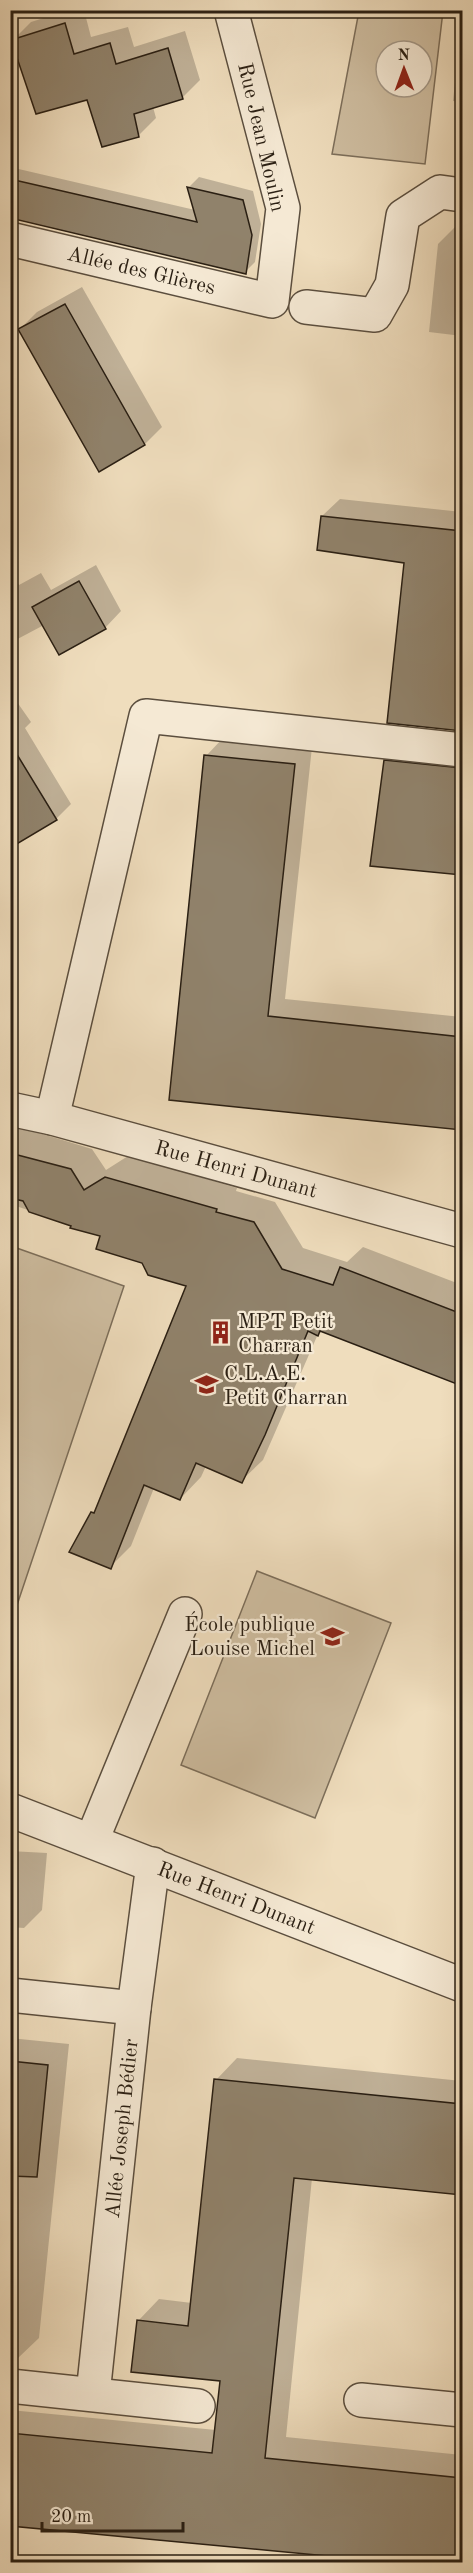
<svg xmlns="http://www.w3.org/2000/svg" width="473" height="2573" font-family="'Old Standard TT',serif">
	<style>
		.green { fill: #cebda0; stroke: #7c6e5a; stroke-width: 1.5; fill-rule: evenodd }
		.shadow { fill: #0003 }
		.building { fill: #90826b; stroke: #2a1f13; stroke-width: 1.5 }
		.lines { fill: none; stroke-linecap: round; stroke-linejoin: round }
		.minor-casing { stroke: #5b4e3e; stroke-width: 36 }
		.minor { stroke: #f5e9d4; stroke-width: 33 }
		.labels { text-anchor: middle; stroke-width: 4.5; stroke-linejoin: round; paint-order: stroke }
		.street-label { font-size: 21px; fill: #2a1f13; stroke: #f5e9d4 }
		.poi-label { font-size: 21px; fill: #2a1f13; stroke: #f5e9d4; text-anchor: start }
	</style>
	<rect width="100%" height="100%" fill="#efddbd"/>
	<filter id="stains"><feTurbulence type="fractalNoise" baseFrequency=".00333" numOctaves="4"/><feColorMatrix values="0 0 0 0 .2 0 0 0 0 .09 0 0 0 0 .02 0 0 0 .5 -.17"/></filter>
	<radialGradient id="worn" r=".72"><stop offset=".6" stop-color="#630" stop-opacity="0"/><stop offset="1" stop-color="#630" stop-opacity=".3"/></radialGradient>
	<!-- green -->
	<path class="green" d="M359,11H443L425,164L332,154ZM386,51H422V87H386Z
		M11,1246L124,1286L11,1623L10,1246Z
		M257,1571L391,1623L315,1818L181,1765Z"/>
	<!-- shadow -->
	<path class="shadow" d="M69,10H84L91,37L128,27L134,47L185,31L200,80L182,98L153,107L156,118L139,135L13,40L31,22Z
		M462,16V102L453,101Z
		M10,167L195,210L189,187L199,177L253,191L261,224L255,262L245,272L10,217Z
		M456,226L462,227V336L429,332L438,244Z
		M82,287L162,427L145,444L100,470L20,329L37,312Z
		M340,499L462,512V730L389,722L405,562L322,516Z
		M96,565L121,611L105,628L44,625L10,643V570L19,585L41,573L51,590Z
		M10,692L31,722L25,728L71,804L56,819L10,845Z
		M223,738L312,747L285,999L462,1017V1129L170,1098L206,756Z
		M403,743L462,750V874L372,864L385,761Z
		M10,1124L92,1149L106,1170L128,1156L237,1188L236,1191L275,1202L303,1248L347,1262L363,1247L462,1285V1384L322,1330L318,1334L263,1460L241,1481L206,1466L201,1477L180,1499L154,1488L131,1546L110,1567L92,1513L99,1507L188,1285L143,1261L102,1235L13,1205L10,1212Z
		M10,1851L47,1853L42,1910L24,1928L10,1927Z
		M10,2038L69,2044L39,2338L17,2359L10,2358Z
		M237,2058L462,2081V2194L312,2178L286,2437L462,2455V2562H397L10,2525V2410L216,2430L222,2380L138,2321L159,2299L192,2303L216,2080Z"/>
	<!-- building -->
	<path class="building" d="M65,23L74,54L110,43L116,64L168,48L183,99L134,114L139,137L102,147L87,100L36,114L11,40Z
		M10,179L197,222L187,187L243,200L252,235L246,274L10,218Z
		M65,304L145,445L99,472L18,329Z
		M321,516L462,531V731L387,723L404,563L317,550Z
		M79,581L106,629L59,655L32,607Z
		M10,743L57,820L10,848Z
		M204,755L295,764L268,1016L462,1037V1130L169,1100Z
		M384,760L462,768V875L370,866Z
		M10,1153L71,1169L84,1190L105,1177L217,1209L216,1212L254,1222L282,1269L333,1285L340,1267L462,1314V1386L320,1331L318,1336L308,1331L265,1435L242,1483L196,1463L180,1500L144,1485L111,1569L69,1552L91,1512L94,1513L186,1286L148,1275L142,1263L96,1249L100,1236L70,1228L71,1226L29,1212L23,1201L10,1198Z
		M10,2061L48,2065L37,2177L10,2176Z
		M214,2079L462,2104V2195L294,2178L265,2458L462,2478V2562H390L10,2526V2433L212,2453L220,2381L131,2372L137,2320L188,2326Z"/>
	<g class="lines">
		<defs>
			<g id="minor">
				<path id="s1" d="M10,239L272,301L283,208L231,10"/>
				<path d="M306,307L375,315L392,285L403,216L440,192L462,195"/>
				<path id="s2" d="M10,1109L52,1118L462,1231"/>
				<path d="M52,1118L146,716L462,750"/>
				<path id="s3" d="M10,1810L462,1985"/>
				<path d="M92,1840L185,1614"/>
				<path d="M10,1995L134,2008"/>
				<path d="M10,2386L198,2406"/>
				<path id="s4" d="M93,2394L134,2008L153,1864"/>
				<path d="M361,2400L462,2410"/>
			</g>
		</defs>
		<!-- minor casing -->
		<use href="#minor" class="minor-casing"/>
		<!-- minor -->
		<use href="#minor" class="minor"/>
	</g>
	<!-- icons -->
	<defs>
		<symbol id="building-bare" viewBox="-9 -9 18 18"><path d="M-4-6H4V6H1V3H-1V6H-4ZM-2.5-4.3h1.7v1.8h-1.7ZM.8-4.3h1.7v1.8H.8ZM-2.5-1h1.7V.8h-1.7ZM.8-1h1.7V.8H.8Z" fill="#8f2418" stroke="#f5e9d4" stroke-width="2.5" paint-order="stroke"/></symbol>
		<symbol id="school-bare" viewBox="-9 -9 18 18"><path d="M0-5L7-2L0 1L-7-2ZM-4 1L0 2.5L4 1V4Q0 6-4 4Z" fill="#8f2418" stroke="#f5e9d4" stroke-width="2.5" paint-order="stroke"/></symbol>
	</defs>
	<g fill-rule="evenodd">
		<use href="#building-bare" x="204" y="1316" width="33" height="33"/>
		<use href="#school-bare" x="190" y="1368" width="33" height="33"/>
		<use href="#school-bare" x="316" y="1620" width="33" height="33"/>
	</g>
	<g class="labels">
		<!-- street labels -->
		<g class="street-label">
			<text transform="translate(262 137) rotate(77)" y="7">Rue Jean Moulin</text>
			<text dy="7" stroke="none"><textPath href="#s1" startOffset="135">Allée des Glières</textPath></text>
			<text dy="7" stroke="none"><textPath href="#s2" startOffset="234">Rue Henri Dunant</textPath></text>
			<text dy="7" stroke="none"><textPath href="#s3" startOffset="243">Rue Henri Dunant</textPath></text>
			<text dy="7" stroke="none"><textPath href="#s4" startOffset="267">Allée Joseph Bédier</textPath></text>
		</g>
		<!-- poi labels -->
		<g class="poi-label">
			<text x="238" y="1328">MPT Petit<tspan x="238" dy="24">Charran</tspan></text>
			<text x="224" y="1380">C.L.A.E.<tspan x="224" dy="24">Petit Charran</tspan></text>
			<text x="315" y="1631" text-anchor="end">École publique<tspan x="315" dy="24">Louise Michel</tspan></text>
		</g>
	</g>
	<!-- margin -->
	<rect width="473" height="2573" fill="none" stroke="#efddbd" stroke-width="36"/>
	<rect x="12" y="12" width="449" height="2549" fill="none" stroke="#2a1f13" stroke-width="3"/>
	<rect x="18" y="18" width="437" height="2537" fill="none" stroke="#2a1f13" stroke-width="1.5"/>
	<!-- north arrow -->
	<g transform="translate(404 69) rotate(359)"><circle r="28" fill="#f5e9d4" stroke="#a49887" stroke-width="1.5"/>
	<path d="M0-4.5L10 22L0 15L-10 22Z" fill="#8f2418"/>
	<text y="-9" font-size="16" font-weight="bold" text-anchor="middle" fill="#2a1f13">N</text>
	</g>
	<!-- scale -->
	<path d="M42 2522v9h141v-9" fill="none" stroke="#2a1f13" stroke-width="3"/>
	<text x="51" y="2522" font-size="18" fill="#2a1f13" stroke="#f5e9d4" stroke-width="4.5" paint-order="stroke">20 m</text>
	<rect width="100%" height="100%" filter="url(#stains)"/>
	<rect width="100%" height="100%" fill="url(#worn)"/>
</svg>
